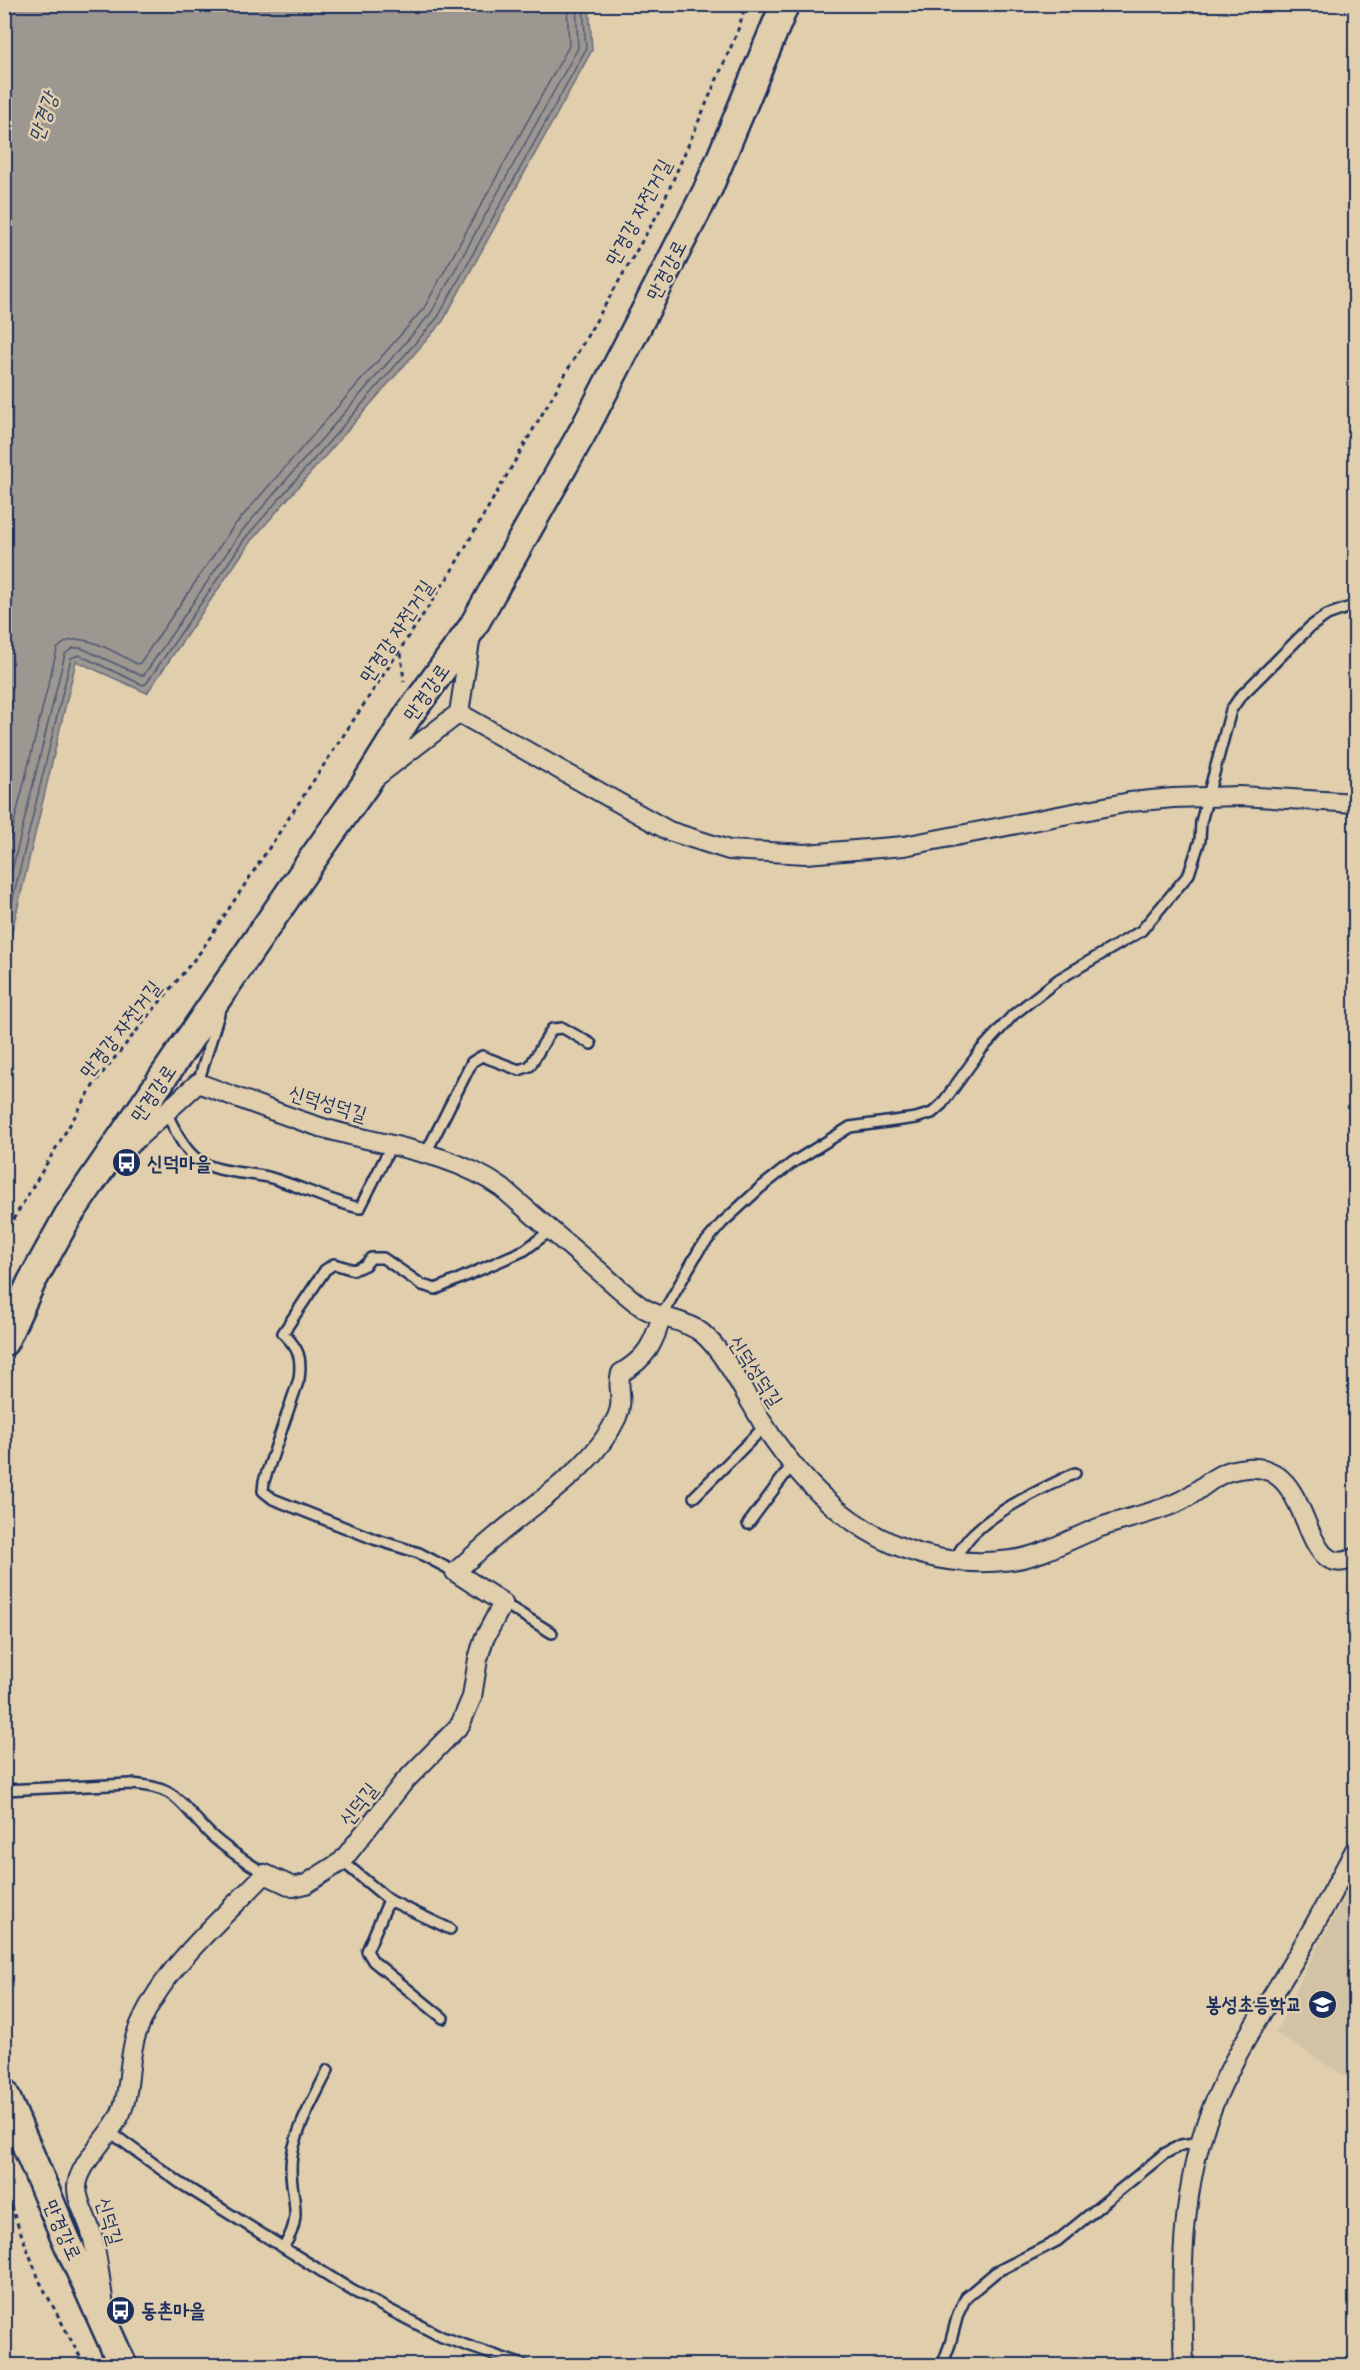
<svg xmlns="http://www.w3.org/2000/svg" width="1360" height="2370" font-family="'Gochi Hand','Poor Story',sans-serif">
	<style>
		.built { fill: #d2c2a6 }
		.water { fill: #9d9792; stroke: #696d7d; stroke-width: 1.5 }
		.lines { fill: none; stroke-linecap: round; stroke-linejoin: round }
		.shore { stroke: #4f5973; stroke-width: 1.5 }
		.lane-casing { stroke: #1b2f5e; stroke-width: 14 }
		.street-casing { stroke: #1b2f5e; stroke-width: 22 }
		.secondary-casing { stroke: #1b2f5e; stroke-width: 32 }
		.path { stroke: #1b2f5e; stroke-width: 3; stroke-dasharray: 4.5 4.5; stroke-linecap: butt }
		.lane { stroke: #e0ceac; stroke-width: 9 }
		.street { stroke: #e0ceac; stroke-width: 18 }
		.secondary { stroke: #e0ceac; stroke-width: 27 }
		.labels { text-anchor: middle; stroke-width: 5; stroke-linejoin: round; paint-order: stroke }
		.street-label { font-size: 20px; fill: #1b2f5e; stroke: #e0ceac }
		.poi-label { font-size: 20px; font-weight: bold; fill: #1b2f5e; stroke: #e0ceac; text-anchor: start }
		.water-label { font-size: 21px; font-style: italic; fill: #2e3f66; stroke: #e0ceac }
	</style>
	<rect width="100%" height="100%" fill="#e0ceac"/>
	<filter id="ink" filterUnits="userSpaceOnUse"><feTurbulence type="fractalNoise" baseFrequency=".0167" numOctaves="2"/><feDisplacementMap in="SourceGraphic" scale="12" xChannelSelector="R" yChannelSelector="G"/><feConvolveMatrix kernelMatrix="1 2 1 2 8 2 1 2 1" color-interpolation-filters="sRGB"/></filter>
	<g filter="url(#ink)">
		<!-- built -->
		<path class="built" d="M1355,1876V2082L1276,2033L1304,1974Z"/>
		<!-- water -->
		<path class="water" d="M5,4L589,5L592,50L443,321L251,541L147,693L76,661L5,961Z"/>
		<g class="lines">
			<!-- shore -->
			<path class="shore" d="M4,864L57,649C77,625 115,653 137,664L140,663L233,527L424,308L569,46L567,4
				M4,903L65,654L73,648H81L140,675H144L241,532L431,313L578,48L576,4
				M4,935L71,658L79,655L143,685L146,684L246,537L438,317L586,49L583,4"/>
			<defs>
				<path id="lane" d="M198,1083L219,1014
					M166,1113C175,1128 182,1148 197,1159C215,1173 246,1172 268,1177C300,1186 328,1201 360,1208L392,1144
					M426,1153L472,1062L482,1056L519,1070L530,1066L552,1029L563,1028L591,1044
					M662,1315L699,1250L722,1223L760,1188L792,1163L850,1127L916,1118L932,1113L942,1104L981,1050L1013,1015L1059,979L1141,931L1189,874L1200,840L1201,822L1231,710L1240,697L1310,627L1327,615L1356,605
					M694,1497L765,1426
					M748,1524L792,1465
					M954,1559C960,1551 966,1540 974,1533C1002,1506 1041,1490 1075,1473
					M455,1572L419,1553L374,1539L273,1499L263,1491L264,1481L299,1379C302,1357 299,1349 283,1333L325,1270L334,1264L354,1270L365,1265L371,1258H383L422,1285L436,1289L525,1250L551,1230
					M503,1603L552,1633
					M4,1790L130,1784C179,1787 178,1802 209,1833C225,1849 246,1861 265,1874
					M342,1861L389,1900L450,1929
					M389,1900L367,1951L373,1961L443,2018
					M110,2132L180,2183L353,2291L442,2337L526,2366
					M284,2246C307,2212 286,2191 292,2156C297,2126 315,2097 328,2070
					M942,2366L950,2344L958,2314L966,2297L996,2272L1057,2241L1164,2154L1181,2145L1200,2142"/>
				<path id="street" d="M459,713L669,831L729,850L806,854L904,846L1130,802L1173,798L1240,796L1356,803
					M376,777L459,713L471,635
					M119,1155L198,1083C239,1098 279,1114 320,1127C382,1146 448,1150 502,1188C532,1214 562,1240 592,1265C609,1279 625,1295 642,1307C660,1319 684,1319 702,1333C723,1350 747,1397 762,1422C818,1511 901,1575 1012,1560C1042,1556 1070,1539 1098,1528C1123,1519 1151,1514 1176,1503C1205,1491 1210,1471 1247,1468C1317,1461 1297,1587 1356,1557
					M104,2307C101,2283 98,2259 92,2235C88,2219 77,2203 77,2187C78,2164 111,2135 121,2113C132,2087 127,2058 137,2032C160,1970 220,1921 265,1874L293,1887L306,1884L342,1861L403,1783L460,1725L472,1697L478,1659L484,1639L503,1603L455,1572C474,1555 492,1539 511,1524C549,1493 596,1463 617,1417C625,1399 616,1388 621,1373C647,1358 654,1343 662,1315
					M1184,2366C1181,2291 1180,2215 1200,2143C1220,2072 1264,2011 1301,1949C1320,1916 1338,1882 1356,1848"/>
				<path id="secondary" d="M4,1342L31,1283L68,1216L314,857L365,785L408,716L472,628L586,426L708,189L785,4
					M4,2093L65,2237L123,2366"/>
			</defs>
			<!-- lane casing -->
			<use href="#lane" class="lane-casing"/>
			<!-- street casing -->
			<use href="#street" class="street-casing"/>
			<!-- secondary casing -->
			<use href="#secondary" class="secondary-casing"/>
			<!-- path -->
			<path class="path" d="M401,653L404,682
				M4,1235L96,1081L201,951L448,577L660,210L737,33L746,4
				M4,2189L40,2282L85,2366"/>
			<!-- lane -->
			<use href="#lane" class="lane"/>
			<!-- street -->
			<use href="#street" class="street"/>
			<!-- secondary -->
			<use href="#secondary" class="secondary"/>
		</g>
	</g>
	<!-- icons -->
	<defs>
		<symbol id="bus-disc" viewBox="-11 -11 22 22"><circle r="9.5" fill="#1b2f5e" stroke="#e0ceac"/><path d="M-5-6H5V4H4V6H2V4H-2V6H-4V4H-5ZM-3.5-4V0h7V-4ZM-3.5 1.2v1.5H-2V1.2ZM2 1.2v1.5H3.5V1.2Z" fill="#fff"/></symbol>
		<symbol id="school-disc" viewBox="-11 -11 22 22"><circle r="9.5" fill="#1b2f5e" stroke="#e0ceac"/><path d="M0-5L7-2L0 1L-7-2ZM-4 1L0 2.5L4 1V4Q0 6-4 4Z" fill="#fff"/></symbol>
	</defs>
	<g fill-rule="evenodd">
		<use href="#bus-disc" x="110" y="1146" width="33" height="33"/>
		<use href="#school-disc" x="1306" y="1988" width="33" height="33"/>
		<use href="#bus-disc" x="104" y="2294" width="33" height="33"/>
	</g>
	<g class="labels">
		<!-- street labels -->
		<g class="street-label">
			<text transform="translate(638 212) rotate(-62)" y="7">만경강 자전거길</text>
			<text transform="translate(666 270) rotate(-63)" y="7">만경강로</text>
			<text transform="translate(396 631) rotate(-57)" y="7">만경강 자전거길</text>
			<text transform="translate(426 692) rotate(-55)" y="7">만경강로</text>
			<text transform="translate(120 1029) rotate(-52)" y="7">만경강 자전거길</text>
			<text transform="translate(153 1093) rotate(-56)" y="7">만경강로</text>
			<text transform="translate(328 1103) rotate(17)" y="7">신덕성덕길</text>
			<text transform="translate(756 1371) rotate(57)" y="7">신덕성덕길</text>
			<text transform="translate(358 1804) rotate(-52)" y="7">신덕길</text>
			<text transform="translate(110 2221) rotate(74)" y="7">신덕길</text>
			<text transform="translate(63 2230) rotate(66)" y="7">만경강로</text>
		</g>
		<!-- poi labels -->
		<g class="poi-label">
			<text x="147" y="1170">신덕마을</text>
			<text x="1302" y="2011" text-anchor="end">봉성초등학교</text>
			<text x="141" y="2317">동촌마을</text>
		</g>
		<!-- water labels -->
		<g class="water-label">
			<text transform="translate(43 117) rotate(-71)" y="7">만경강</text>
		</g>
	</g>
	<!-- margin -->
	<rect width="1360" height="2370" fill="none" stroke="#e0ceac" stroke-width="24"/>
	<rect x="12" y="12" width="1336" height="2346" fill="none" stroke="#1b2f5e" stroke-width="2" filter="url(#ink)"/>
</svg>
